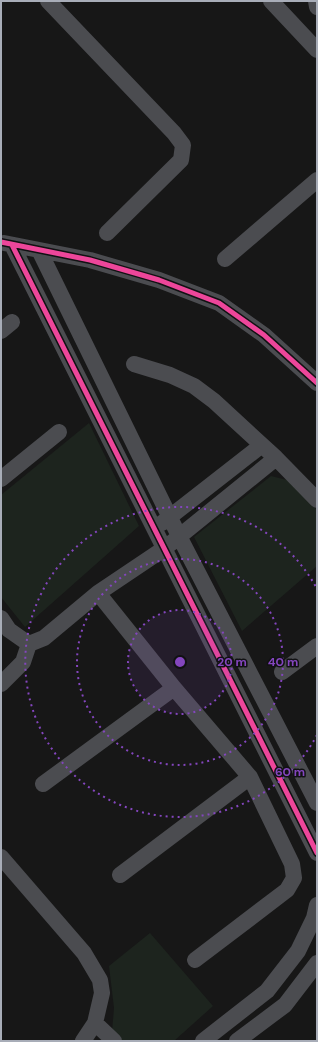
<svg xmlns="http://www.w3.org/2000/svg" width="318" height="1042" font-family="'DM Sans',sans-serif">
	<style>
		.park { fill: #1d241e }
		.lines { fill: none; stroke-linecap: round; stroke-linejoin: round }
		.street { stroke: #4b4c50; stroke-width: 16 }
		.cycleway-casing { stroke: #111113; stroke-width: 8 }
		.cycleway { stroke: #ed469a; stroke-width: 5 }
		.ring { fill: none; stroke: #8446be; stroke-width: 2; stroke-dasharray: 2 4 }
		.centre { fill: #8446be; stroke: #111113; stroke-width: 2 }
		.ring-label { font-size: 12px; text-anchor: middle; font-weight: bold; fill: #8446be; stroke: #111113; stroke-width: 3; stroke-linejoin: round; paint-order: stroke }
	</style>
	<rect width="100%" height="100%" fill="#171717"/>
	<!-- park -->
	<path class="park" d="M89,423L139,526L25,627L1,597V495Z
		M271,476L287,480L317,510V566L242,631L194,537Z
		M150,933L213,1006L174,1041H120L112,1032L114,1008L109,966Z"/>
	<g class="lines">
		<!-- street -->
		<path class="street" d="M48,1L174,133L183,145L181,160L107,233
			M271,1L317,50
			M316,1L317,7
			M4,243L90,260L159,280L219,303L264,335L317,383
			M12,245L317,853
			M39,250L179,536L317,803
			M225,259L317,180
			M1,331L12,322
			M134,364L170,375L194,386L214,401L276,458L317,500
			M1,479L59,432
			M162,523L262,445
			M98,593L174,688L250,777L292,864L294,878L287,890L195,960
			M1,618L9,630L29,644
			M29,644L44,638L98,593L165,548L276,458
			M282,672L317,646
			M1,684L23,662L29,644
			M43,784L174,688
			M1,857L84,953L100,980L102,993L95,1023L83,1041
			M120,875L250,777
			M95,1023L114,1041
			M203,1041L267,991L298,951L314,918L317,905
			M237,1041L285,1005L317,963"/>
		<defs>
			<path id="cycleway" d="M1,242L90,260L159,280L219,303L264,335L317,383
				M12,245L317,853"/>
		</defs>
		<!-- cycleway casing -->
		<use href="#cycleway" class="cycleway-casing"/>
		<!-- cycleway -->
		<use href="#cycleway" class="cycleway"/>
	</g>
	<!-- distance rings -->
	<circle cx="180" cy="662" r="52" fill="#8446be" fill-opacity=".12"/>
	<g class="ring">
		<circle cx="180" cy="662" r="52"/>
		<circle cx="180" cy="662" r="103"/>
		<path d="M317 735A155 155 0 1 1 317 589"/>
	</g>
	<circle cx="180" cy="662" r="6" class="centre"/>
	<g class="ring-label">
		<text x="232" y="666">20 m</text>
		<text x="283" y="666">40 m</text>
		<text x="290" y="776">60 m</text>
	</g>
	<!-- border -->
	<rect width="318" height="1042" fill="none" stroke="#a8adb8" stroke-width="4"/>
</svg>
